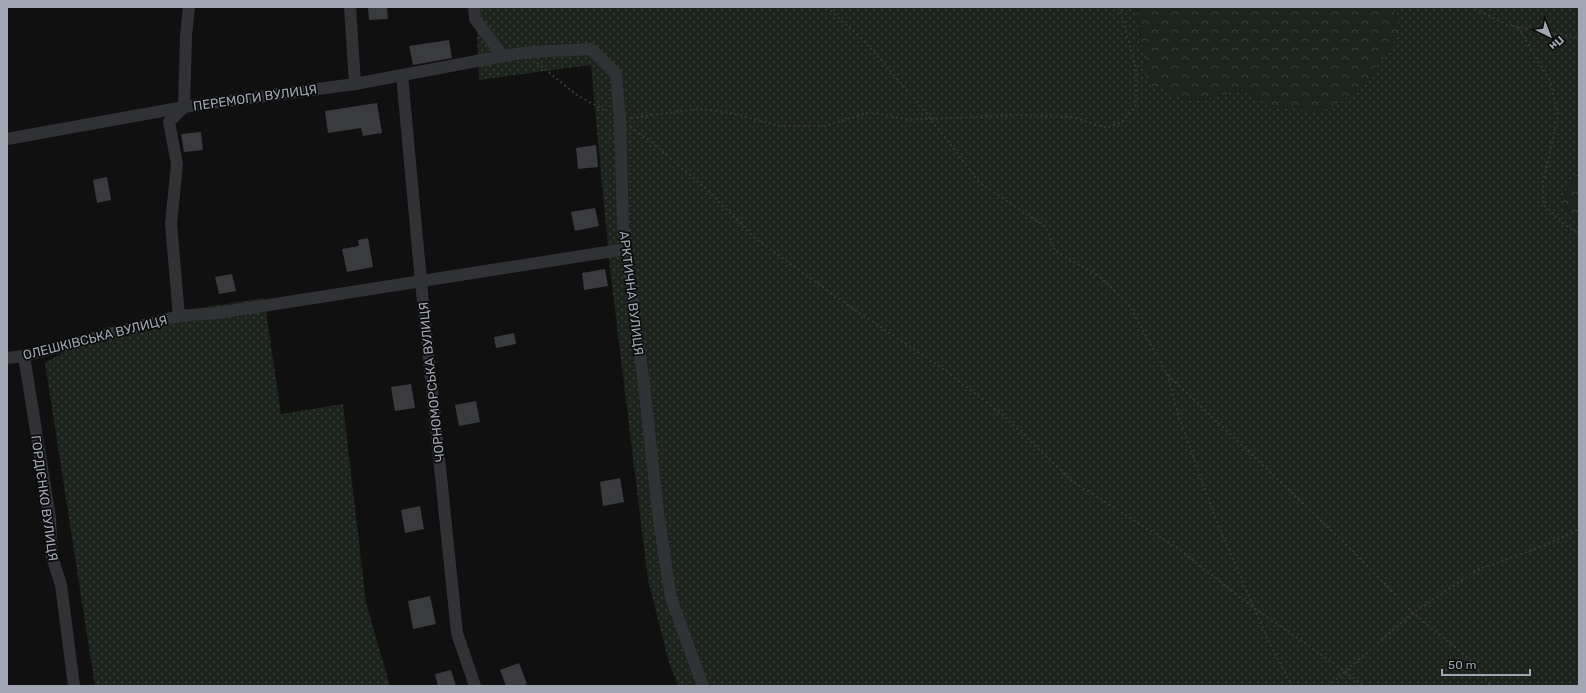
<svg xmlns="http://www.w3.org/2000/svg" width="1586" height="693" font-family="Rubik,sans-serif">
	<style>
		.grass { fill: url(#grass-dots) }
		.forest { fill: url(#forest-crowns) }
		.building { fill: #3a3b3f }
		.lines { fill: none; stroke-linecap: round; stroke-linejoin: round }
		.path { stroke: #37393d; stroke-width: 2; stroke-dasharray: 2 3; stroke-linecap: butt }
		.minor { stroke: #313236; stroke-width: 12 }
		.labels { text-anchor: middle; stroke-width: 3.5; stroke-linejoin: round; paint-order: stroke }
		.street-label { font-size: 13px; fill: #a1a6b3; stroke: #0b0b0c }
	</style>
	<defs>
		<pattern id="grass-dots" width="8" height="8" patternUnits="userSpaceOnUse"><rect width="8" height="8" fill="#1c241d"/><path d="M2 2h.1M6 6h.1" fill="none" stroke="#3a413b" stroke-width="1.8" stroke-linecap="round"/></pattern>
		<pattern id="forest-crowns" width="20" height="18" patternUnits="userSpaceOnUse"><rect width="20" height="18" fill="#1c241d"/><path d="M2 6a3 3 0 1 1 6 0M12 15a3 3 0 1 1 6 0" fill="none" stroke="#3a413b"/></pattern>
	</defs>
	<rect width="100%" height="100%" fill="#101011"/>
	<!-- grass -->
	<path class="grass" d="M476,7H1136L1140,36L1193,102L1242,90L1273,107L1361,90L1401,32L1393,7H1579V171L1561,198L1572,218L1579,212V686H678L668,659L648,580L610,269L591,65L479,80Z
		M264,298L281,414L343,404L366,603L390,686H95L45,363L105,328L200,308Z"/>
	<!-- forest -->
	<path class="forest" d="M1136,7H1393L1401,32L1361,90L1321,112L1273,107L1242,90L1193,102L1148,84Z
		M1579,171V212L1572,218L1561,198Z"/>
	<!-- building -->
	<path class="building" d="M368,7H387L388,19L369,20Z
		M449,40L452,58L413,65L409,46Z
		M377,103L382,133L363,136L361,128L328,133L325,111Z
		M201,132L203,150L184,152L181,134Z
		M596,145L598,167L578,169L576,148Z
		M107,177L111,200L97,203L93,180Z
		M595,208L599,226L575,231L571,212Z
		M368,238L373,267L347,272L342,249L359,246L358,240Z
		M605,269L608,286L584,290L582,273Z
		M232,274L236,291L219,294L215,277Z
		M514,333L516,344L496,348L494,337Z
		M411,384L415,408L395,411L391,387Z
		M476,401L480,422L459,426L455,405Z
		M620,478L624,502L603,506L600,482Z
		M420,506L424,529L405,533L401,510Z
		M430,596L436,624L413,629L408,601Z
		M519,663L527,684L521,686H506L500,670Z
		M451,670L456,686H438L435,674Z"/>
	<g class="lines">
		<!-- path -->
		<path class="path" d="M827,7L869,46L927,114L980,183L1046,227L1055,251L1100,277L1129,305L1167,374L1180,420L1218,525L1267,638L1292,686
			M1470,7L1508,25L1579,38
			M1518,27L1551,83L1558,116L1543,183L1544,205L1565,225L1579,234
			M537,63L577,95L607,112
			M631,118L698,109L731,113L780,126H824L870,112L909,120L1017,115L1072,117L1106,128L1122,122L1136,105V68L1119,7
			M631,127L654,144L705,188L756,239L852,308L942,368L1002,414L1072,481L1176,547L1254,608L1346,672L1363,686
			M1168,375L1351,549L1413,613L1466,656L1491,686
			M1328,686L1413,613L1477,570L1546,545L1579,529"/>
		<!-- minor -->
		<path class="minor" d="M350,7L355,84
			M474,7L475,19L503,56L532,52L591,49L616,74L620,119L623,227L644,385L658,513L671,598L703,686
			M402,75L421,282L457,633L475,686
			M7,139L184,107L355,84L503,56
			M179,316L218,313L626,249
			M24,356L50,518L52,557L61,585L74,686
			M7,358L24,356L179,316L171,224L177,164L169,122L184,107L186,36L189,7"/>
	</g>
	<g class="labels">
		<!-- street labels -->
		<g class="street-label">
			<text transform="translate(255 97) rotate(-8)" y="5">ПЕРЕМОГИ ВУЛИЦЯ</text>
			<text transform="translate(632 293) rotate(83)" y="5">АРКТИЧНА ВУЛИЦЯ</text>
			<text transform="translate(95 337) rotate(-14)" y="5">ОЛЕШКІВСЬКА ВУЛИЦЯ</text>
			<text transform="translate(431 382) rotate(-96)" y="5">ЧОРНОМОРСЬКА ВУЛИЦЯ</text>
			<text transform="translate(45 498) rotate(82)" y="5">ГОРДІЄНКО ВУЛИЦЯ</text>
		</g>
	</g>
	<!-- border -->
	<rect width="1586" height="693" fill="none" stroke="#a1a6b3" stroke-width="16"/>
	<!-- north arrow -->
	<g transform="translate(1550 36) rotate(137)" stroke="#0b0b0c" stroke-width="3" paint-order="stroke">
	<path d="M0-3L7 15L0 10L-7 15Z" fill="#a1a6b3"/>
	<text y="-6" font-size="11" font-weight="bold" text-anchor="middle" fill="#a1a6b3">Пн</text>
	</g>
	<!-- scale -->
	<path d="M1442 669v6h88v-6" fill="none" stroke="#a1a6b3" stroke-width="2"/>
	<text x="1448" y="669" font-size="12" fill="#a1a6b3" stroke="#0b0b0c" stroke-width="3" paint-order="stroke">50 m</text>
</svg>
